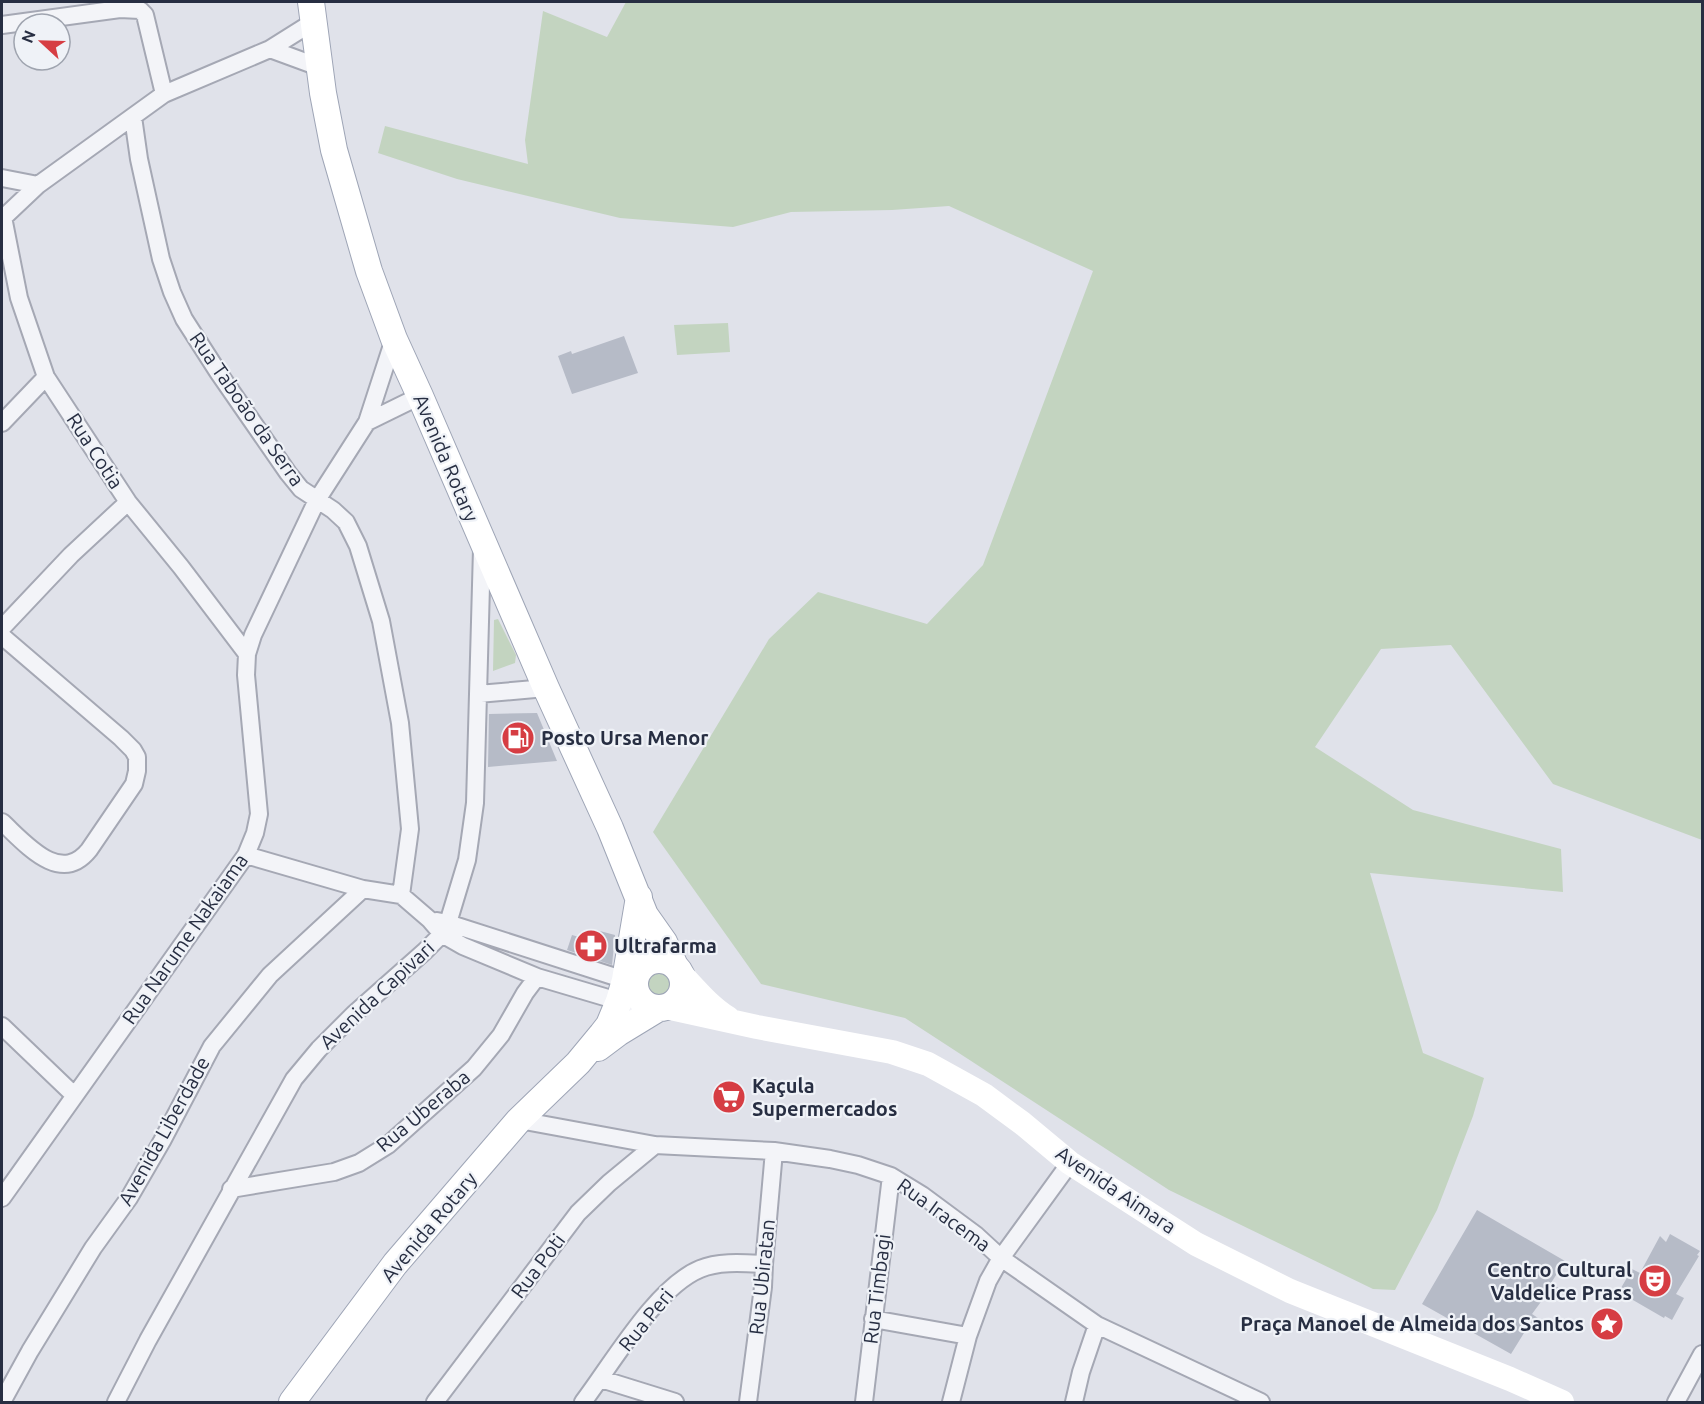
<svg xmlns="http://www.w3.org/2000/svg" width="1704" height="1404" font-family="Ubuntu,sans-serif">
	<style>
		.green { fill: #c3d4c0 }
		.building { fill: #b6bbc7 }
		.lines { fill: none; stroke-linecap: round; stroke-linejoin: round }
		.street-casing { stroke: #a5a8b4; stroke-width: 20 }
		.primary-casing { stroke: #9ea5b6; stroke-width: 28 }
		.street { stroke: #f3f4f8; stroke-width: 16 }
		.secondary { stroke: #fff; stroke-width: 24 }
		.primary { stroke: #fff; stroke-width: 26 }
		.labels { text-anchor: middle; stroke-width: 4.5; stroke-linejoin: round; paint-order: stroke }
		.street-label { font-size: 20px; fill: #272e42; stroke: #eff2f7 }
		.poi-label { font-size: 20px; font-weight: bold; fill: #272e42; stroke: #eff2f7; text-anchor: start }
	</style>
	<rect width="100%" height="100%" fill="#e0e2ea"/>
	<!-- green -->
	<path class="green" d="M626,2H1702V840L1553,784L1451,645L1381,649L1315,747L1413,810L1561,849L1563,892L1370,873L1423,1053L1484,1078L1473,1116L1437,1210L1395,1290L1373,1289L1169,1190L905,1018L761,984L653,832L769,639L818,592L927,624L983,565L1093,271L949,206L892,210L791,212L733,227L620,218L457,179L378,153L385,126L528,164L525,140L543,11L607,37Z
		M728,323L730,352L677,355L674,325Z
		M498,619L516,655L515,663L493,671L494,620Z
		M641 984a16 16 0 1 1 32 0a16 16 0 1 1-32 0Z"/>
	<!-- building -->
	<path class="building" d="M624,336L638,373L572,394L558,356L571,351L572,354Z
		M537,713L557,761L488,767L489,714Z
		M596,930L615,935L612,965L567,950L572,935L593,941Z
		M1477,1210L1565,1261L1551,1283L1559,1288L1554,1300L1546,1295L1532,1314L1541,1320L1533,1332L1527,1328L1511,1354L1422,1304Z
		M1670,1234L1700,1251L1697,1255L1699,1256L1676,1294L1684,1298L1672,1320L1665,1316L1664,1318L1626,1296L1628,1293L1621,1288L1632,1269L1640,1273L1660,1236L1666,1242Z"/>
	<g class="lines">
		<defs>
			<path id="street" d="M2,25L120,9L140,10L145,15L164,94
				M270,49L319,67
				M133,117L139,159L161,259L172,292L184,319L218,372L288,473L301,489L333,510L346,522L358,546L381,621L400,723L410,829L401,895
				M2,178L38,185
				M3,217L19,298L46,377L128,502L181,567L247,654
				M2,219L38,185L164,94L270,49L313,22
				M367,422L420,396
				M2,423L46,377
				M2,628L71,555L128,502
				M2,636L121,738L133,750L137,757V771L134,784L89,850C60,886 25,843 2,822
				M478,694L546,688
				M246,855L363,889L401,895L430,920L442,934L463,946L537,977L635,1006H649
				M437,921L448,923L625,980
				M2,1026L74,1095
				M519,1120L655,1145L774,1151L830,1159L858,1165L891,1176L922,1195L976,1235L1001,1258L1097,1325L1261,1402
				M231,1189L334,1172L359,1163L388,1145L474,1068L501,1035L525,993L537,977
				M2,1198L246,855L255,833L259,814L246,675L247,654L253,635L317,500L367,422L394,339
				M873,1319L968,1336
				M601,1379L675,1402
				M2,1402L30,1351L93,1248L129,1198L162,1141L212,1046L270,975L363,889
				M116,1402L148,1340L294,1079L319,1049L354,1014L425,951L442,934L448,923L467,860L475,803L482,549
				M435,1402L578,1213L609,1183L655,1145
				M583,1402C612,1364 656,1287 700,1269C719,1261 743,1263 764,1264
				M748,1402L763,1287L764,1264L774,1151
				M864,1402L891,1176
				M951,1402L968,1336L988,1281L1001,1258L1070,1163
				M1074,1402L1081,1372L1097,1325
				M1676,1402L1702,1354"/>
			<path id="primary" d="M311,2L323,93L334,150L369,271L394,339L420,396L546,688L610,828L645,915L664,942L675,966
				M635 984a24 24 0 1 1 48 0a24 24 0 1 1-48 0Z
				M598,1048L618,1033L659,1008
				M292,1402L395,1264L519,1120L578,1063L602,1034L609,1025L619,1001L625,980L639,897"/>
		</defs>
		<!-- street casing -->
		<use href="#street" class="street-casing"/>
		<!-- primary casing -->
		<use href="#primary" class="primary-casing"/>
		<!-- street -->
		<use href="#street" class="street"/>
		<!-- secondary -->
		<path class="secondary" d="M681,974C696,990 710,1007 728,1018
			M666,1007L757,1027L892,1052L928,1064L984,1095L1022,1123L1070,1163L1196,1244L1290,1291L1510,1379L1562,1402"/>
		<!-- primary -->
		<use href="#primary" class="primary"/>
	</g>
	<!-- icons -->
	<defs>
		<symbol id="fuel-disc" viewBox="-11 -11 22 22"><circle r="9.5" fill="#d63d43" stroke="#eff2f7"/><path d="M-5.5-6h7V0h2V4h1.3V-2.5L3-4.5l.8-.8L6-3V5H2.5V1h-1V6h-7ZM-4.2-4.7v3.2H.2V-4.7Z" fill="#fff"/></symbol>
		<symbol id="pharmacy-disc" viewBox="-11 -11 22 22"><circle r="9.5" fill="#d63d43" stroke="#eff2f7"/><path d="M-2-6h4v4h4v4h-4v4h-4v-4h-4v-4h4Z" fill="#fff"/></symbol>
		<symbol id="supermarket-disc" viewBox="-11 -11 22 22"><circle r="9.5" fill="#d63d43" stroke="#eff2f7"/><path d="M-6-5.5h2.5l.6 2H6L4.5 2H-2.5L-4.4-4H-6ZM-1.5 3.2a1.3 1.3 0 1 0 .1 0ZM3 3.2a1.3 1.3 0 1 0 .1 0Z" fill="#fff"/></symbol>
		<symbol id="theatre-disc" viewBox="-11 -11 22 22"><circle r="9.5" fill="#d63d43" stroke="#eff2f7"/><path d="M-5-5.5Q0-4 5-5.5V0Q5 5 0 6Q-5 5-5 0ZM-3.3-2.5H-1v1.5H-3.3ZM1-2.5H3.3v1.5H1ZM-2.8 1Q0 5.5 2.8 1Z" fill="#fff"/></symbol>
		<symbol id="sight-disc" viewBox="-11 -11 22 22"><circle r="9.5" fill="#d63d43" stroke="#eff2f7"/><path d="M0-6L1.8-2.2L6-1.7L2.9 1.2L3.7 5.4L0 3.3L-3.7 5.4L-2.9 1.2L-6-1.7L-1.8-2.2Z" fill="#fff"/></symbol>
	</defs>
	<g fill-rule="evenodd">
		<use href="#fuel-disc" x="499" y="719" width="38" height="38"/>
		<use href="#pharmacy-disc" x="572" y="927" width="38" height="38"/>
		<use href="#supermarket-disc" x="710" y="1078" width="38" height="38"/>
		<use href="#theatre-disc" x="1636" y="1262" width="38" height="38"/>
		<use href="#sight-disc" x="1588" y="1305" width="38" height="38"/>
	</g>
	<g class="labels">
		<!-- street labels -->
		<g class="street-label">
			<text transform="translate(247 409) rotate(55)" y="7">Rua Taboão da Serra</text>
			<text transform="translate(95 451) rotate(57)" y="7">Rua Cotia</text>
			<text transform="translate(446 458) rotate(67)" y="7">Avenida Rotary</text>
			<text transform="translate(185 939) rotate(-55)" y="7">Rua Narume Nakaiama</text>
			<text transform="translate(377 995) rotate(-43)" y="7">Avenida Capivari</text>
			<text transform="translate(423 1111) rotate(-40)" y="7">Rua Uberaba</text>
			<text transform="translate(164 1131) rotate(-61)" y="7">Avenida Liberdade</text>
			<text transform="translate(1116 1190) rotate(34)" y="7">Avenida Aimara</text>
			<text transform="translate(944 1215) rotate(36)" y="7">Rua Iracema</text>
			<text transform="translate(429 1227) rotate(-50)" y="7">Avenida Rotary</text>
			<text transform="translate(538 1266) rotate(-53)" y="7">Rua Poti</text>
			<text transform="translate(762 1277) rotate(-84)" y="7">Rua Ubiratan</text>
			<text transform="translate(877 1289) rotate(-83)" y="7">Rua Timbagi</text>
			<text transform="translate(646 1320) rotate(-51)" y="7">Rua Peri</text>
		</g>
		<!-- poi labels -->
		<g class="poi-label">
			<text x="541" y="745">Posto Ursa Menor</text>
			<text x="614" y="953">Ultrafarma</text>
			<text x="752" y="1093">Kaçula<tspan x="752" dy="23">Supermercados</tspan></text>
			<text x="1632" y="1277" text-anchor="end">Centro Cultural<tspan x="1632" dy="23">Valdelice Prass</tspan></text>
			<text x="1584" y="1331" text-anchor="end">Praça Manoel de Almeida dos Santos</text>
		</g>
	</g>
	<!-- border -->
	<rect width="1704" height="1404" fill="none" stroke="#272e42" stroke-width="6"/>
	<!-- north arrow -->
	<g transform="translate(42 42) rotate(292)"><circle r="28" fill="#eff2f7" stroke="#9fa4af" stroke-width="1.5"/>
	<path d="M0-4.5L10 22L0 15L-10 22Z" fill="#d63d43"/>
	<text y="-9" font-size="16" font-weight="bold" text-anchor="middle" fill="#272e42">N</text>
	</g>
</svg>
